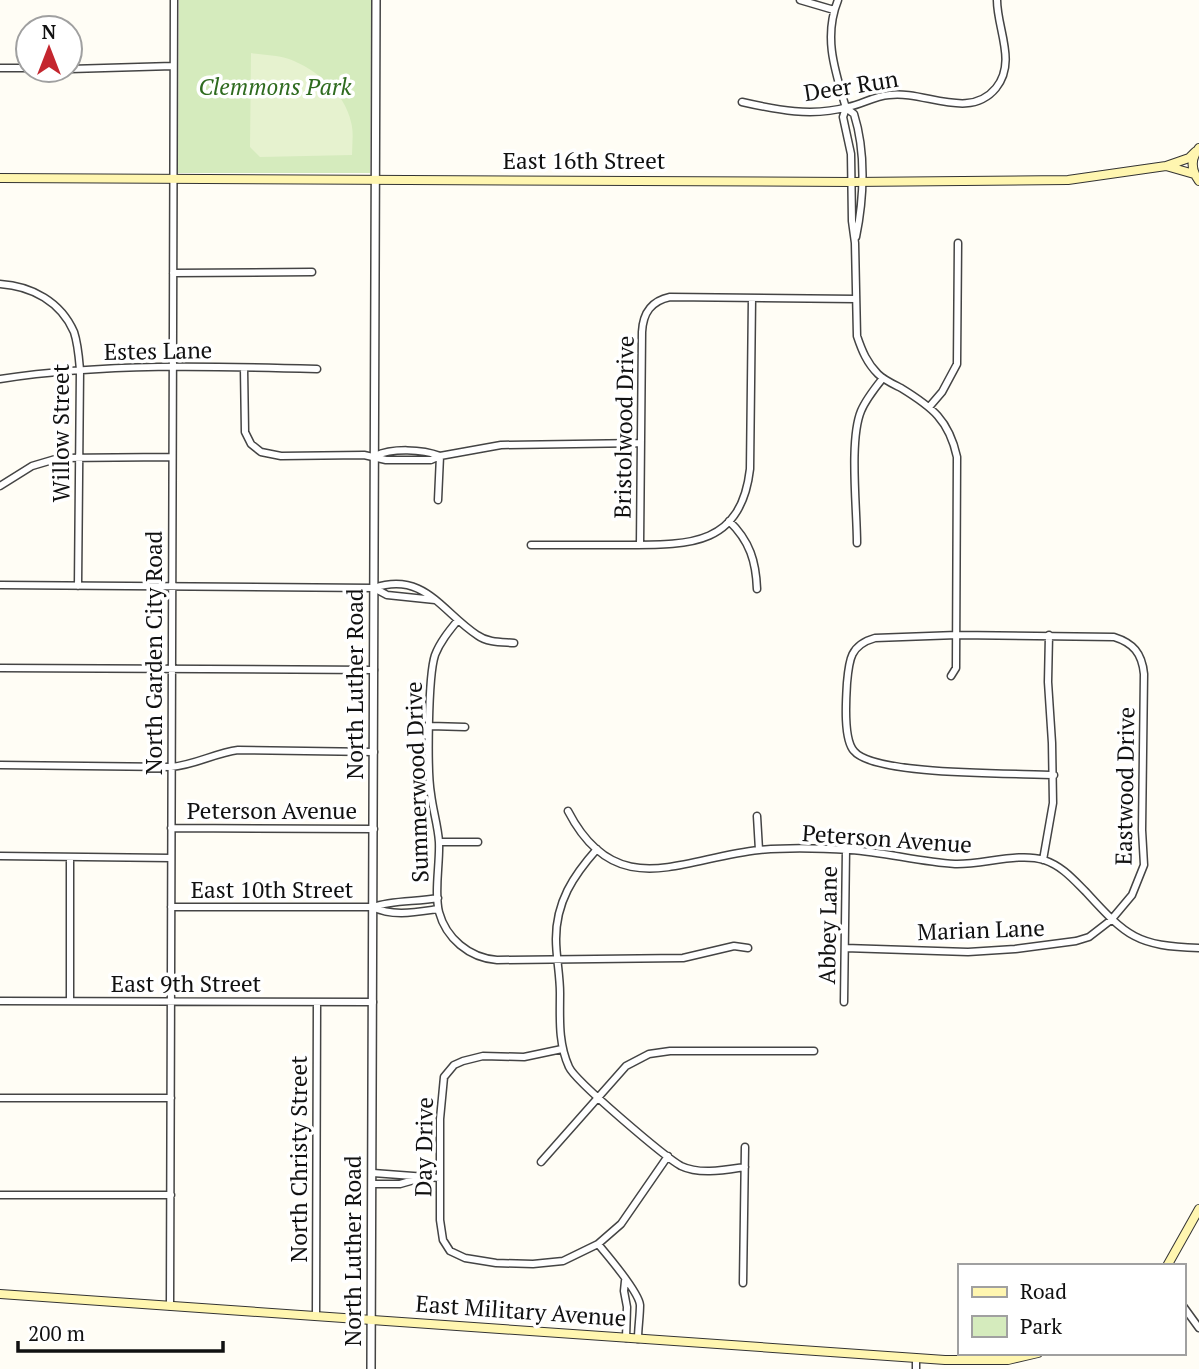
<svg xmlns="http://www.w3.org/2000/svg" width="1199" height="1369" font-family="'PT Serif',serif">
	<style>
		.green { fill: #d5ebbd }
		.pitch { fill: #e6f2cf }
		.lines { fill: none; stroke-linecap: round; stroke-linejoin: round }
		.minor-casing { stroke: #444; stroke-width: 9 }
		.tertiary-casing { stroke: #444; stroke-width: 10 }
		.secondary-casing { stroke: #333; stroke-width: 10 }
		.minor { stroke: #fff; stroke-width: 6 }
		.tertiary { stroke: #fff; stroke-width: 7 }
		.secondary { stroke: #fff6b0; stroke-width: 8 }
		.labels { text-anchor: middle; stroke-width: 7; stroke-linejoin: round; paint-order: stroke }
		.street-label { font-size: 23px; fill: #111; stroke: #fff }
		.park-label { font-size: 23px; font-style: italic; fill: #2f6b1f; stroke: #fff }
	</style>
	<rect width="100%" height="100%" fill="#fffdf5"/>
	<!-- green -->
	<path class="green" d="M179,0H371L370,173H178Z"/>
	<!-- pitch -->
	<path class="pitch" d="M251,53C263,55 277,55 289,59C316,69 345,93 351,122C354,133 352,144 352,155L260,157L250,147Z"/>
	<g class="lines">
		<defs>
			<path id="minor" d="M800,0L834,10
				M838,0C823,37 835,71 846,108L843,117L851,154L852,221L855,243L857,336C862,351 867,363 878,374C884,380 893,384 901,388C932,407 949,420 957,457L956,668L951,676
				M0,68H28
				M70,69L173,66
				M742,102C777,110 812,117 848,107C862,104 875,96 889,95C924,90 969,121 996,88C1017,62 997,29 997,0
				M846,108L854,114C866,152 864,198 856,237
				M173,273L312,272
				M0,284C32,286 61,302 74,332C78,344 79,358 80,370L78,586
				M244,368L245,432L251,444L261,452L281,456L364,455L386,460H431L440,456L501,445L641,443
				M0,379C104,363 212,366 317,369
				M930,406L942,392L957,364L958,243
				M375,456C392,448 422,449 440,456
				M0,486L32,466L59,458L172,457
				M438,500L440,456
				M729,521C750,541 756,562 757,589
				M857,543C857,509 849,440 861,411C866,399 875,388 883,378
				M531,545C562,545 593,545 624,545C688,545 741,547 750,469L752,298
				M640,545L642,332C643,313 651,301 670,297L856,299
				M0,585L374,588C424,571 442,612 477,635C488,643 502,642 514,643
				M374,588L387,595L435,600
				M458,620C449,631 440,642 435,655C428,676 427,771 431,794C433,811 438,826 439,842C440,863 434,892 439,912C446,938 469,958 497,960L683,958L734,946L748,948
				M0,668L374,670
				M430,726L465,727
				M0,765L171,767C195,765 215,753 238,750L374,752
				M568,811C616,904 682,858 759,850C789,847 820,848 850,850C885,852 919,862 955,864C982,865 1019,852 1044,860C1062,866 1073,879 1086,892C1127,937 1137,946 1199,948
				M757,816L759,850
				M171,828L374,829
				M439,842H478
				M597,849C573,876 556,902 556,939C556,957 560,975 560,993C560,1018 558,1043 569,1067C575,1081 665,1157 681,1166C700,1175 725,1170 745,1167
				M0,856L171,858
				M70,857V1001
				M1043,860L1053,803L1052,743L1048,682L1049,635
				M171,907H373C392,900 417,902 438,898
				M373,907C392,917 417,912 438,909
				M845,948L968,952L1015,949L1076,941L1089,937L1111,920L1132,895L1144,865L1142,830L1144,674C1142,653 1133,643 1114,637L957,635L875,638C850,645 849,660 847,683C846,699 843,739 854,751C874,776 1018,773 1054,775
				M0,1001L373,1002
				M844,1002L846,849
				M562,1049L524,1057L483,1056L463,1061L454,1065L444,1077L440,1119V1220L443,1240L450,1251L465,1258L496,1263L533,1264L563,1261L598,1244L621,1224L668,1156
				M0,1098H171
				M541,1162L626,1066L649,1054L670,1051H814
				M373,1173L440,1178
				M372,1184H400L421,1178
				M0,1195H171
				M598,1244C608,1256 639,1292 640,1305C640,1316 638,1328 638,1339
				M625,1281L624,1291L627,1307L626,1338
				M743,1283L745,1147
				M170,1306L174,0
				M1183,1306L1199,1328
				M316,1316L317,1002
				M916,1369V1358"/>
			<path id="tertiary" d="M371,1369L376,0"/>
			<path id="secondary" d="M1199,148C1190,159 1191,170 1199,181
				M1166,166L1194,174
				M0,178L852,182L1068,180L1166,166L1189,158L1195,152
				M1167,1266L1199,1209
				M0,1294L945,1360H1008L1038,1353"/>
		</defs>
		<!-- minor casing -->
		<use href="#minor" class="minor-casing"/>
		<!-- tertiary casing -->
		<use href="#tertiary" class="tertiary-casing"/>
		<!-- secondary casing -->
		<use href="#secondary" class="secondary-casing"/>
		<!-- minor -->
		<use href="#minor" class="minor"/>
		<!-- tertiary -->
		<use href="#tertiary" class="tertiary"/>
		<!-- secondary -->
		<use href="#secondary" class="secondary"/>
	</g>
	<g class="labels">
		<!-- street labels -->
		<g class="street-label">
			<text transform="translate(851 86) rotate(-9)" y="8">Deer Run</text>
			<text x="584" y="169">East 16th Street</text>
			<text transform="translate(158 351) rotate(-1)" y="8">Estes Lane</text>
			<text transform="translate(624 427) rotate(-89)" y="8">Bristolwood Drive</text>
			<text transform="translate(61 433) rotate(-90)" y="8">Willow Street</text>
			<text transform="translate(154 653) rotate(-90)" y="8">North Garden City Road</text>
			<text transform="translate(355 684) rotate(-90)" y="8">North Luther Road</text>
			<text transform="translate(417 782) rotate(-92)" y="8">Summerwood Drive</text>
			<text transform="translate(1125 786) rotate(-89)" y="8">Eastwood Drive</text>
			<text x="272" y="819">Peterson Avenue</text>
			<text transform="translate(887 839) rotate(4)" y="8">Peterson Avenue</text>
			<text x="272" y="898">East 10th Street</text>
			<text transform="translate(828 925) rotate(-89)" y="8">Abbey Lane</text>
			<text transform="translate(981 930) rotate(-2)" y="8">Marian Lane</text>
			<text x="186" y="992">East 9th Street</text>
			<text transform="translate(424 1147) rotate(-89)" y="8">Day Drive</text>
			<text transform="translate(299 1159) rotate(-90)" y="8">North Christy Street</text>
			<text transform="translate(353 1251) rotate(-90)" y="8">North Luther Road</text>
			<text transform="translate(521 1311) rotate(4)" y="8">East Military Avenue</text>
		</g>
		<!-- park labels -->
		<g class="park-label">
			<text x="275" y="95">Clemmons Park</text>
		</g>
	</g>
	<!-- legend -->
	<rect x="958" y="1264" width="228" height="91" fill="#ffffff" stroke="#a0a0a0" stroke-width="2"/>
	<rect x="972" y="1287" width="35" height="10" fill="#fff6b0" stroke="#a0a0a0" stroke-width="2"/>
	<text x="1020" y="1299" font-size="21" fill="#111111">Road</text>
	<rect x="972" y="1316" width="35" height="21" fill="#d5ebbd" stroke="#a0a0a0" stroke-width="2"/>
	<text x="1020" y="1334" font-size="21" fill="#111111">Park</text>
	<!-- north arrow -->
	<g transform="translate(49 49)"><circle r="33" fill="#ffffff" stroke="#a0a0a0" stroke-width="2"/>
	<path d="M0-5L12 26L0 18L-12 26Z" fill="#c4262e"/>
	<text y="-10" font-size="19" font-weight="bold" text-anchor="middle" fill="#111111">N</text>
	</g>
	<!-- scale -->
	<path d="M18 1341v10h205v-10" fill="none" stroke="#111111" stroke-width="3.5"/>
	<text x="28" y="1341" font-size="21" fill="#111111" stroke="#ffffff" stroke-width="5" paint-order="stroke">200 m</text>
</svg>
